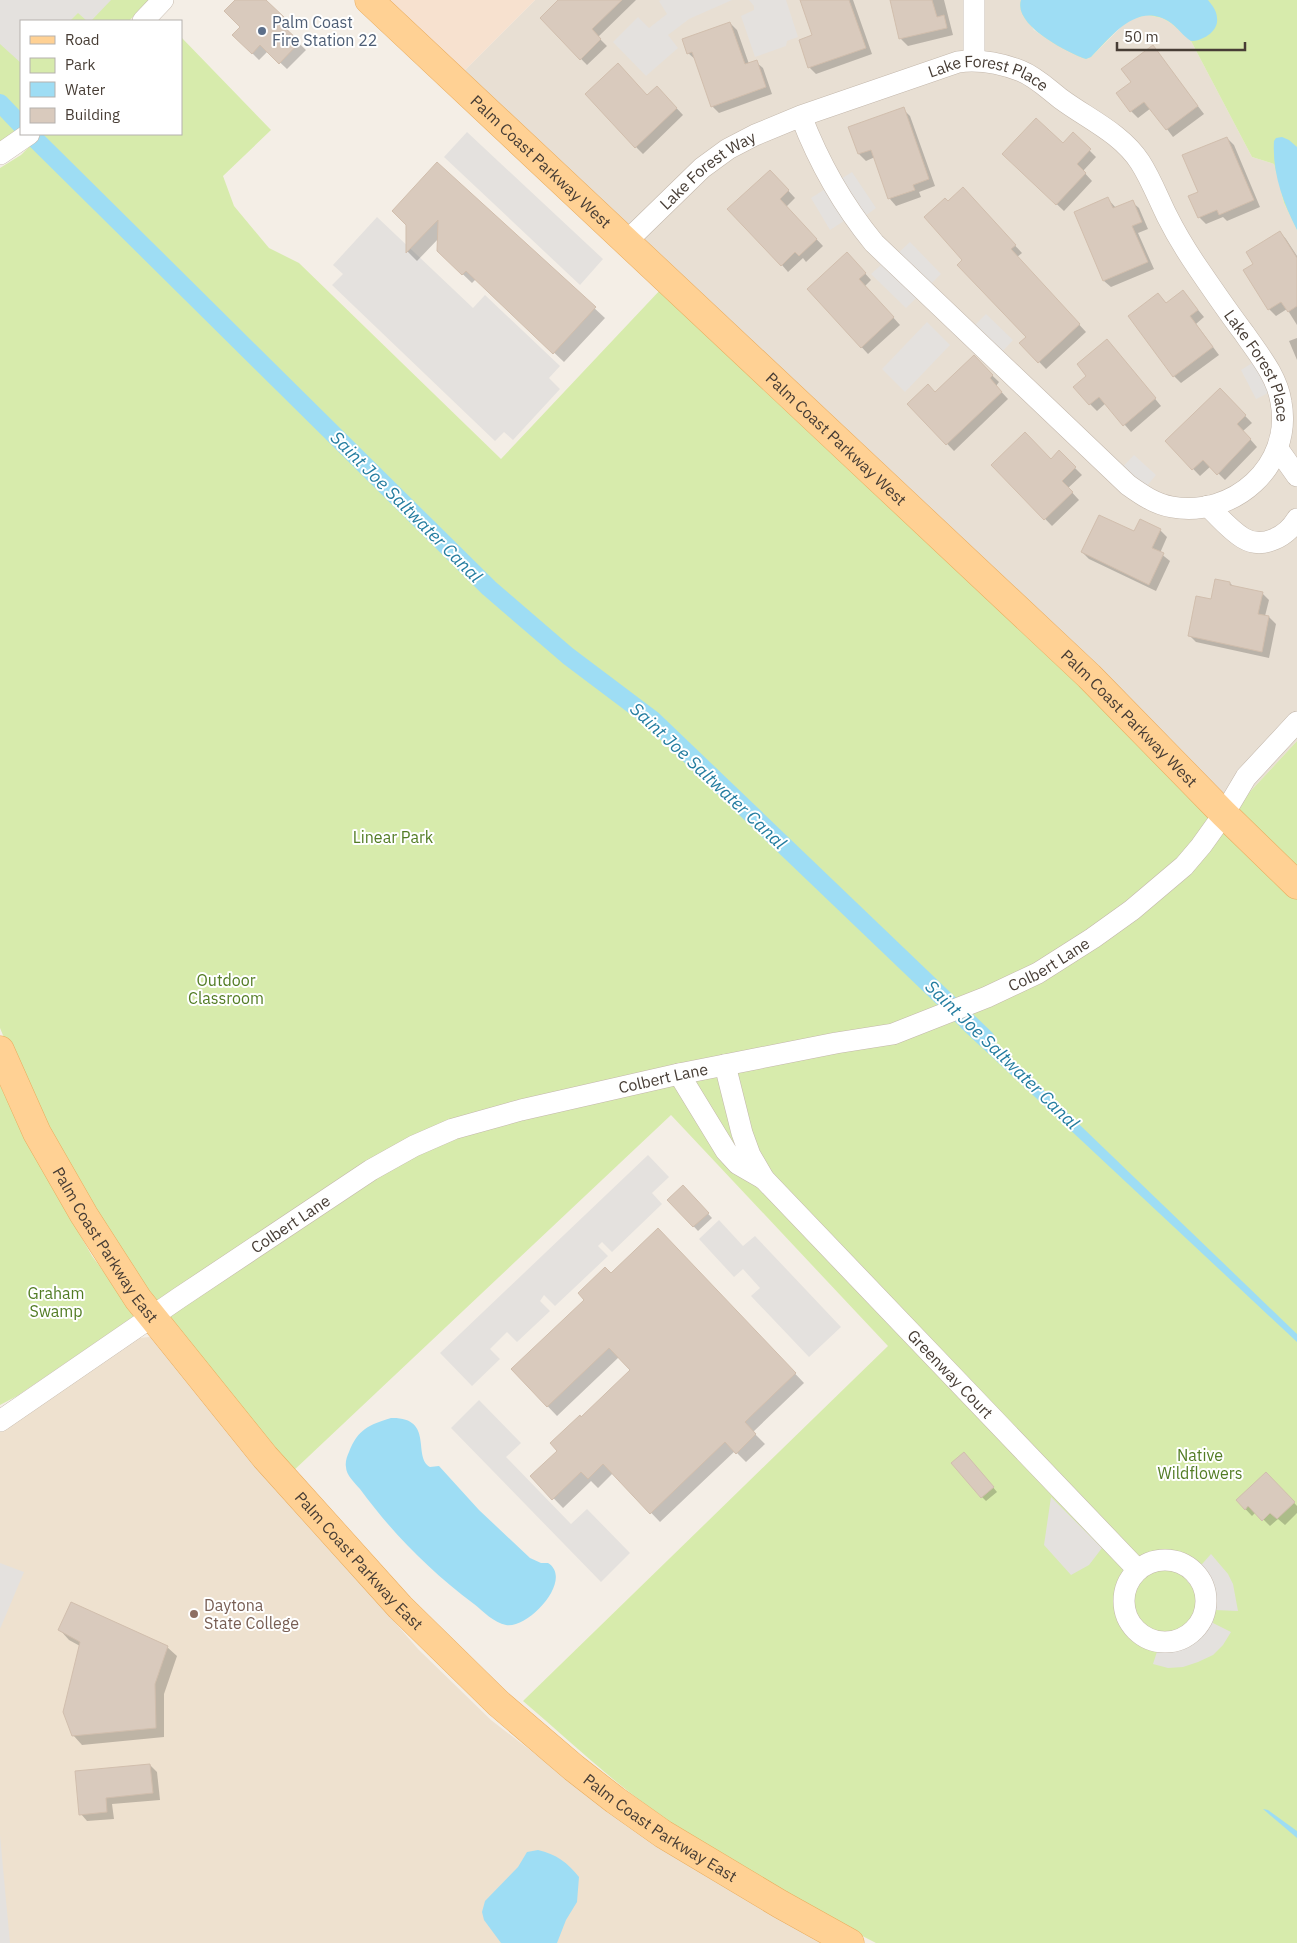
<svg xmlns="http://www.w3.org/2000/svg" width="1297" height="1943" font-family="'IBM Plex Sans',sans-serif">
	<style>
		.residential { fill: #e8dfd3 }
		.commercial { fill: #f7e1cf }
		.education { fill: #eee1cf }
		.green { fill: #d7ebac }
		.parking { fill: #e4e1de }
		.water { fill: #9eddf4 }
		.shadow { fill: #0003 }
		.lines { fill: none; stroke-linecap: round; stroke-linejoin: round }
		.canal { stroke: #9eddf4; stroke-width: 18 }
		.building { fill: #d9cabd; stroke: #d1bead }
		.minor-casing { stroke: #c3b7ab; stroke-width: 22 }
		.major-casing { stroke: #eaac5d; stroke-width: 29 }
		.minor { stroke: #fff; stroke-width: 21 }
		.major { stroke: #ffd194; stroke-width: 28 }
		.service-dot { fill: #5c6f8a; stroke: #fff; stroke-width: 2 }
		.education-dot { fill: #8d6e63; stroke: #fff; stroke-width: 2 }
		.labels { text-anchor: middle; stroke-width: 4; stroke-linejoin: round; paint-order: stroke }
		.service-label { font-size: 16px; fill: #4e5e75; stroke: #fff; text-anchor: start }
		.street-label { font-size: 16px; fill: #473d35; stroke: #fff }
		.park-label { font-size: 16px; fill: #527c24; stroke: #fff }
		.education-label { font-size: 16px; fill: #785e54; stroke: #fff; text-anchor: start }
		.water-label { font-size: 18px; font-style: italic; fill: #247da0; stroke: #fff }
	</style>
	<rect width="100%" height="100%" fill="#f4eee6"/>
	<!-- residential -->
	<path class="residential" d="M535,0H1021V9L1034,30L1049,40L1086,59L1091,57L1125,23L1132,19L1147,15L1162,18L1171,23L1191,41L1252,157L1274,164L1284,203L1297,230V741L1234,809L463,72Z"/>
	<!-- commercial -->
	<path class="commercial" d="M385,0H535L463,72Z"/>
	<!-- education -->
	<path class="education" d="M149,1337L158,1340L271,1479L418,1649L491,1720L622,1821L830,1943H0V1431L139,1338Z"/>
	<!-- green -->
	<path class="green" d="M0,0H149L129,21H21V127L0,143Z
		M1021,0H1297V230L1284,203L1274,164L1252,157L1191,41L1171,23L1162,18L1147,15L1132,19L1119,28L1091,57L1086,59C1067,52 1013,25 1021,0Z
		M181,37L271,130L223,176L234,206L269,248L299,263L501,459L662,288L1097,695L1297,898V1943H876C792,1901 708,1851 633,1795C595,1766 560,1732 523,1701L888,1346L671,1115L291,1473L149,1298L37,1117L0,1028V168L21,155L42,134H181Z
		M1297,741V871L1234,809Z
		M0,1085L28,1144L92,1256L136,1315L17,1396L0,1405Z"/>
	<!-- parking -->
	<path class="parking" d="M0,0H111L91,21H87L78,13L70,21H21V63L0,44Z
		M661,0H732L689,19L668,35L678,48L646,76L613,42L638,17L649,28L667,14L659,1Z
		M749,0H786L798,37L787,41L786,46L755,57L741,16L754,10V6Z
		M467,132L603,259L580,285L444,157Z
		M852,172L876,208L865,216V218L897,254L910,242L941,274L906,308L871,274L881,265L855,237L844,221L830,230L811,198Z
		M377,217L473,308L485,295L560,366L549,378L560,389L513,440L504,432L495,441L332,285L343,274L333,265Z
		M986,314L1013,340L992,363L964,336Z
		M927,322L950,345L905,392L882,369Z
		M1268,353L1285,385L1256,399L1241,370Z
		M1134,455L1156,475L1135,500L1111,479Z
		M648,1155L669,1177L652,1193L662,1204L612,1252L602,1242L598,1246L608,1256L555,1306L544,1295L540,1301L550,1311L517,1342L507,1332L490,1349L500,1359L472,1386L440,1353Z
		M719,1220L743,1246L755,1236L841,1327L809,1357L751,1296L760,1288L743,1269L734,1277L699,1239Z
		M479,1400L521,1443L506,1457L571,1524L587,1509L630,1553L601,1582L451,1428Z
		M1051,1497L1102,1548L1089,1565L1071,1575L1044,1545Z
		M1211,1554L1228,1574L1233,1584L1238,1611L1215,1610L1213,1623L1231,1632L1223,1645L1213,1655L1198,1662L1183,1667L1168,1668L1153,1664L1163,1633H1173L1181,1629L1189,1624L1194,1616L1196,1607V1597L1193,1588L1187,1581Z
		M0,1563L24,1572L0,1629Z
		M0,1835L3,1868L10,1943H0Z"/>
	<!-- water -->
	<path class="water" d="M1021,0H1208C1212,5 1217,11 1217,18C1219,31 1203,41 1191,41C1183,36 1178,28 1171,23C1138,0 1112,36 1091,57L1086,59C1067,52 1013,25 1021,0Z
		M1282,137L1289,140L1297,147V230C1283,202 1272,173 1274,141L1276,138Z
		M973,1022L1297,1334V1342L960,1027Z
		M391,1418C435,1417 412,1457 430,1467L439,1466L479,1510L530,1558L541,1563H548C574,1579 529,1629 506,1625C494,1623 483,1611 474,1604C429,1570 394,1535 360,1489C355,1483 346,1475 346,1467C345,1462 347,1456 349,1452C358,1429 369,1425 391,1418Z
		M1263,1809L1268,1810L1297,1831V1838Z
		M538,1850C556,1854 568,1863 579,1877L577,1902L566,1920L557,1943H501L484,1920L482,1912L485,1901L518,1867L527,1852Z"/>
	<!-- shadow -->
	<path class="shadow" d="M236,0H264L291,26L286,31L306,50L287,69L268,51L259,60L234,35L242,27Z
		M560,0H636L598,37L607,46L587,65L541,18Z
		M801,0H853L872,54L816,74L809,67L814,36Z
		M891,0H944L953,35L908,46L901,39Z
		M730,23L737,30L749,64L756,62L763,68L772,94L719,113L712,106L696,60L688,53Z
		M1153,47L1204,114L1173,137L1151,108L1138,118L1131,111L1132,82Z
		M657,87L683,115L643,154L636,147L647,96Z
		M903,109L910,116L935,186L919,192L921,197L896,206L890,199L875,157L866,161L859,154Z
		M1073,134L1096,157L1083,171L1092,181L1064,211L1004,154L1063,144Z
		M1227,138L1234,145L1260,207L1227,221L1223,217L1206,224L1199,217V193Z
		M437,163L605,318L564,362L476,279L472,283L448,260L439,238L417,261L408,252V225Z
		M770,171L795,198L786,207L823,246L806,262L803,258L788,272L782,265Z
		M969,196L1022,253L1017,257L1086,332L1046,369L1021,343L1028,337L964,260L948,202Z
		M1108,199L1116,208L1132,202L1139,208L1148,229L1138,233L1154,269L1111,287L1104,281Z
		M1280,232L1286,239L1297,256V325L1287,309L1276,316L1269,309L1245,271L1255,264Z
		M854,261L871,280L865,286L900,325L868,354L808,289Z
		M1183,292L1204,317L1196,324L1219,355L1181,383L1174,376L1158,294L1167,304Z
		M1297,338V360L1289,341Z
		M1107,340L1161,406L1131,432L1106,403L1097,411L1090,404L1088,376Z
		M973,357L999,382L996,386L1008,399L954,451L909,404L935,393Z
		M1220,390L1252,423L1243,431L1257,447L1225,480L1211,466L1200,476L1166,441Z
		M1059,452L1082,475L1068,488L1079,500L1052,526L993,465L1051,460Z
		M1140,521L1160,530L1167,537L1160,553L1170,561L1156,591L1089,559L1082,552L1134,533Z
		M1230,583L1233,586L1262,593L1269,600L1265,616L1269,617L1276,624L1269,658L1196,642L1189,635L1212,600Z
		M683,1187L712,1218L698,1231L669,1200Z
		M668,1240L804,1383L753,1432L765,1444L746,1462L735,1451L660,1522L613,1473L598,1488L591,1481L563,1508L532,1476L559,1451L581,1418L632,1370L619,1357L557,1416L513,1370L612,1275Z
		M968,1458L997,1492L986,1501L982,1497Z
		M1266,1473L1297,1506V1513L1285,1525L1278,1519L1270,1526L1256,1512L1252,1516L1237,1500Z
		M60,1630L167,1647L177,1656L164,1694V1737L82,1745L73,1735L80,1646L69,1640Z
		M150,1765L157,1772L160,1800L112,1804L114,1819L87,1821L81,1814Z"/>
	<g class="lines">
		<!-- canal -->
		<path class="canal" d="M0,103L21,125
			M30,134L489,588L568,656L653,720L986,1039"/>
	</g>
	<!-- building -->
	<path class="building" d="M235,0H266L285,18L280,23L300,42L279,64L260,45L252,54L232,35L240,27L224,11Z
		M558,0H622L592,29L601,39L580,60L540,18Z
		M800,0H849L866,48L808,68L799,40L812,35Z
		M890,0H932L937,17L944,15L947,28L899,39Z
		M730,22L745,64L757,60L766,87L711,107L692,52L687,54L682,39Z
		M1153,45L1198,106L1166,130L1144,102L1130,112L1116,93L1131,82L1121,69Z
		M618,63L647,95L657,86L677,108L635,148L585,94Z
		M904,107L929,179L913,185L915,190L888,199L871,150L858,154L848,127Z
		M1036,118L1063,143L1073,132L1091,149L1077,164L1086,173L1056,205L1002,154Z
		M1227,137L1254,200L1219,215L1217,210L1198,218L1188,196L1198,192L1182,155Z
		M437,162L596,307L553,354L466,271L462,275L437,251L438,220L406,253V225L392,211Z
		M770,170L789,190L780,199L817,239L799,256L795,252L781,266L727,209Z
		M963,187L1016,245L1011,249L1080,324L1038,363L1019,343L1026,337L957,265L962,260L924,217L945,198L948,201Z
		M1108,197L1113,208L1133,200L1142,222L1132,226L1148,262L1103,281L1074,212Z
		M1280,231L1297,258V306L1288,312L1281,302L1268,310L1243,270L1253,264L1246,252Z
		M847,252L866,273L859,279L894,317L861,348L807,289Z
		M1183,290L1198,310L1190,316L1213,347L1173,377L1128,316L1158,293L1166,303Z
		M1107,339L1156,398L1123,426L1099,397L1089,405L1073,387L1086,376L1077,364Z
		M974,355L993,375L990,378L1002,392L946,445L907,404L928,384L935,392Z
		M1220,388L1246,415L1237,424L1251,439L1217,475L1203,460L1192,470L1165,441Z
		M1025,432L1051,459L1059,450L1076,467L1062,481L1073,492L1044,520L991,465Z
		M1099,515L1134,531L1140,519L1161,529L1152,548L1164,553L1149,585L1081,552Z
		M1215,579L1230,582V585L1263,592L1258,614L1269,616L1262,652L1188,636L1196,596L1211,599Z
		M683,1185L709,1213L693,1227L667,1200Z
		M658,1228L796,1373L745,1422L756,1434L736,1454L725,1442L650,1514L603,1464L588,1479L581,1472L552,1500L530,1476L557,1451L550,1443L580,1415L581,1417L630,1370L609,1348L547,1407L511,1369L584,1300L578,1293L605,1267L611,1273Z
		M964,1452L994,1487L981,1498L951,1463Z
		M1266,1472L1295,1502L1277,1519L1270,1513L1262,1521L1248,1506L1245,1510L1236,1500Z
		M71,1602L168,1646L155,1684L156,1728L72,1736L63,1712L80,1642L58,1630Z
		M150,1764L153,1793L106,1798L107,1812L79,1815L75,1771Z"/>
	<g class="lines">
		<defs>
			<g id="minor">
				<path d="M974,0V60"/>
				<path d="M143,21L163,0"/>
				<path d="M0,154L29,134"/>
				<path id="s1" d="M627,241L702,168L728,149L755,135L801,116L958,62C980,59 1000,63 1021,71C1036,77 1048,89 1061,99C1088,119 1121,133 1140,162C1151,179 1158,198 1167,216C1176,234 1187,252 1198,268C1213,290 1228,312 1244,333C1259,355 1277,376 1281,402C1293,466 1233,518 1172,507C1155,504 1142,495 1128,485L874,243C842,204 819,163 801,116"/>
				<path d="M1278,449L1297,476"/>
				<path d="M1208,506C1219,517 1230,530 1243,538C1263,550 1287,536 1297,519"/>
				<path id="s2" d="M725,1065L742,1133L750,1155L764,1179L1138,1570"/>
				<path d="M679,1074L726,1151L738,1164L764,1179"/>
				<path id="s3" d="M0,1421L179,1298L371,1170L414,1146L453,1129L521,1110L679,1074L836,1043L893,1034L987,997L1038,973L1093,938L1132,910L1184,866L1201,846L1224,814L1246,777L1297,722"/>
				<circle cx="1165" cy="1601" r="41"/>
			</g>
			<g id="major">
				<path id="s4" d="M369,0L1089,676L1224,814L1297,885"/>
				<path id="s5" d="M0,1050L37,1133L84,1215L138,1299L265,1457L400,1607L498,1703L574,1768L615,1800L663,1834L780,1904L850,1943"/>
			</g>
		</defs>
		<!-- minor casing -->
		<use href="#minor" class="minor-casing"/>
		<!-- major casing -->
		<use href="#major" class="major-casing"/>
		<!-- minor -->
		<use href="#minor" class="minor"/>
		<!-- major -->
		<use href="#major" class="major"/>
	</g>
	<!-- markers -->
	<circle class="service-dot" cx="262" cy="31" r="5"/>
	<circle class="education-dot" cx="194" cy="1614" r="5"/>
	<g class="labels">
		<!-- service labels -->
		<g class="service-label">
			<text x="272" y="28">Palm Coast<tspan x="272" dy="18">Fire Station 22</tspan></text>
		</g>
		<!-- street labels -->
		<g class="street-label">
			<text dy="6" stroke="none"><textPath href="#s1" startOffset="415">Lake Forest Place</textPath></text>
			<text dy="6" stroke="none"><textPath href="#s4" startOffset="236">Palm Coast Parkway West</textPath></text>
			<text dy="6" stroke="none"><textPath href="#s1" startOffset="108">Lake Forest Way</textPath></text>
			<text dy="6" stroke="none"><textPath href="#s1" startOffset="835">Lake Forest Place</textPath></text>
			<text dy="6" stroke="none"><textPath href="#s4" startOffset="641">Palm Coast Parkway West</textPath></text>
			<text dy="6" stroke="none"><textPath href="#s4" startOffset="1046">Palm Coast Parkway West</textPath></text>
			<text dy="6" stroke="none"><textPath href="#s3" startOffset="1161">Colbert Lane</textPath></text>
			<text dy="6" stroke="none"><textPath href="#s3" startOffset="756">Colbert Lane</textPath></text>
			<text dy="6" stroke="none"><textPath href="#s3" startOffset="351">Colbert Lane</textPath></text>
			<text dy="6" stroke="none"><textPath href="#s5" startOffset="222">Palm Coast Parkway East</textPath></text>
			<text dy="6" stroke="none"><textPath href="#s2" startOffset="391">Greenway Court</textPath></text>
			<text dy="6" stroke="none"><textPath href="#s5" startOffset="628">Palm Coast Parkway East</textPath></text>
			<text dy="6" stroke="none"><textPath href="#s5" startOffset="1032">Palm Coast Parkway East</textPath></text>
		</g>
		<!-- park labels -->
		<g class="park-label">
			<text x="393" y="843">Linear Park</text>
			<text x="226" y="986">Outdoor<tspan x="226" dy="18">Classroom</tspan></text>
			<text x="56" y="1299">Graham<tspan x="56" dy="18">Swamp</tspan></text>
			<text x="1200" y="1461">Native<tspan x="1200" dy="18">Wildflowers</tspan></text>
		</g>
		<!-- education labels -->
		<g class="education-label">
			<text x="204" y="1611">Daytona<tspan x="204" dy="18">State College</tspan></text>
		</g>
		<!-- water labels -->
		<g class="water-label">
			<text transform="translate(406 507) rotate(45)" y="6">Saint Joe Saltwater Canal</text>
			<text transform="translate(708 776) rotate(43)" y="6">Saint Joe Saltwater Canal</text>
			<text transform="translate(1002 1055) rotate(44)" y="6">Saint Joe Saltwater Canal</text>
		</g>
	</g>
	<!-- legend -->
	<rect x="20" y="20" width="162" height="115" fill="#ffffff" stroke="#b5b1ae"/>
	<rect x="30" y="36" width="25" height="8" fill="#ffd194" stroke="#b5b1ae"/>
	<text x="65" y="45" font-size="15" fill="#473d35">Road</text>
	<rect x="30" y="58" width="25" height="15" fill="#d7ebac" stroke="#b5b1ae"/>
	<text x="65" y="70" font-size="15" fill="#473d35">Park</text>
	<rect x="30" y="82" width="25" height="15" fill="#9eddf4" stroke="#b5b1ae"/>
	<text x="65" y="95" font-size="15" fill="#473d35">Water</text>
	<rect x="30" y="108" width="25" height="15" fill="#d9cabd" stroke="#b5b1ae"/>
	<text x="65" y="120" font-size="15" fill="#473d35">Building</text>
	<!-- scale -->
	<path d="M1117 42v8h128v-8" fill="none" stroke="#473d35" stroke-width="2.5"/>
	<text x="1124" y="42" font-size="15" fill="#473d35" stroke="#ffffff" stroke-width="4" paint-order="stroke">50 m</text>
</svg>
